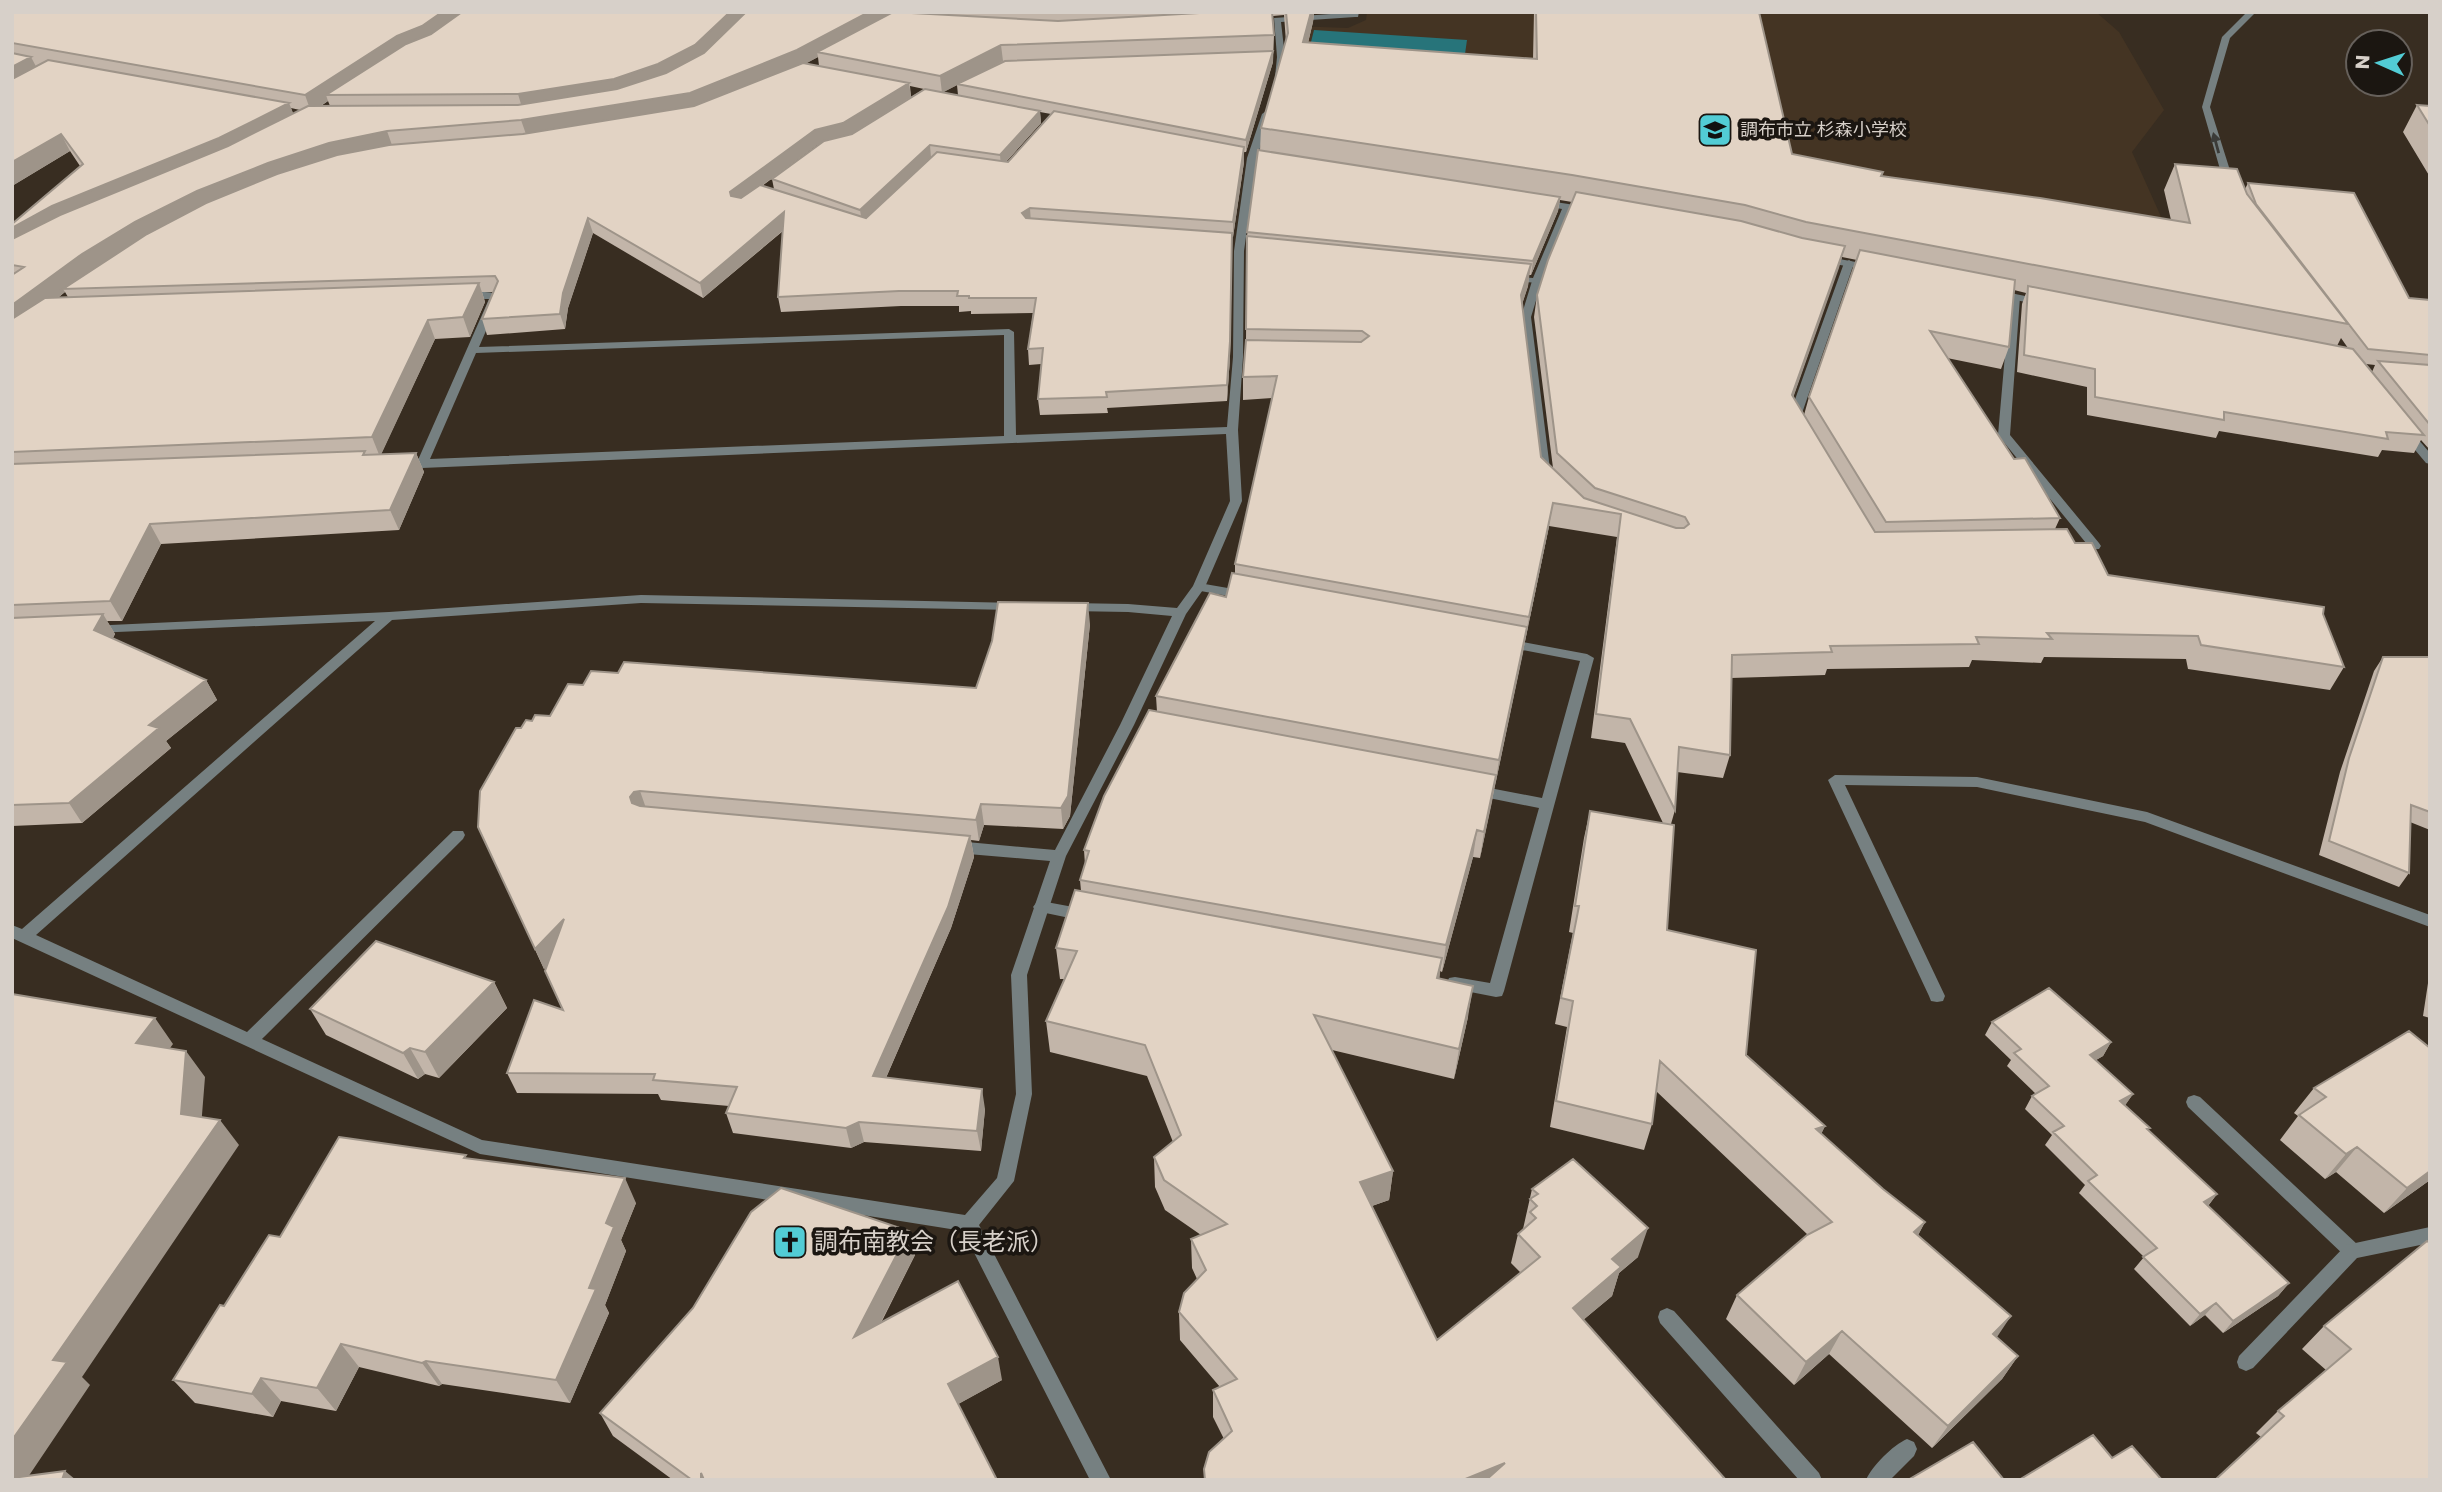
<svg xmlns="http://www.w3.org/2000/svg" width="2442" height="1492" font-family="Poppins,'Noto Sans JP',sans-serif">
	<style>
		.built { fill: #443423 }
		.water { fill: #27747a }
		.lines { fill: none; stroke-linecap: round; stroke-linejoin: round }
		.service { fill: #768081; fill-rule: evenodd }
		.minor { fill: #768081; fill-rule: evenodd }
		.wall { fill: #c2b5a9; fill-rule: evenodd }
		.shaded-wall { fill: #9e9489 }
		.building { fill: #e2d3c4; stroke: #9e9489; stroke-width: 2 }
		.oneway { fill: #3b3b38 }
		.labels { text-anchor: middle; stroke-width: 7; stroke-linejoin: round; paint-order: stroke }
		.far-poi-label { font-size: 18px; fill: #d7d0c9; stroke: #1b1611; text-anchor: start }
		.near-poi-label { font-size: 24px; fill: #d7d0c9; stroke: #1b1611; text-anchor: start }
	</style>
	<rect width="100%" height="100%" fill="#382d21"/>
	<!-- built -->
	<path class="built" d="M1367,12H2096L2119,32L2164,110L2132,152L2171,239L1295,79L1293,26L1348,28L1366,20Z"/>
	<!-- water -->
	<path class="water" d="M1314,30L1467,40L1463,68L1307,58Z"/>
	<g class="lines">
		<!-- service -->
		<path class="service" d="M1849,260L1854,263L1800,419L1803,424L1801,426H1793L1788,419L1844,263Z
			M1537,278L1542,281L1531,317L1551,477L1545,481L1539,477L1521,317L1532,281Z
			M2015,294L2020,297L2010,435L2099,543L2101,546L2099,549L2073,550L2071,547L2073,544L2086,543L1998,435L2010,297Z
			M1199,583L1245,591L1251,595L1245,599L1195,590L1193,587L1195,584Z
			M1506,639L1587,654L1594,658L1504,991L1502,996L1496,997L1455,989L1449,988L1447,983L1449,978L1455,977L1490,983L1539,808L1474,795L1467,790L1474,785L1542,798L1580,661L1501,646L1499,643Z
			M1041,901L1084,909L1089,911L1092,915L1089,919L1084,921L1036,911L1033,907L1036,903Z
			M2194,1095L2200,1097L2358,1245L2361,1251L2358,1257L2352,1259L2346,1257L2188,1107L2186,1102L2188,1097Z
			M1667,1308L1674,1311L1819,1473L1822,1480H1799L1660,1323L1658,1317L1660,1311Z
			M1907,1439L1914,1442L1917,1449L1914,1456L1890,1480H1866C1872,1466 1893,1445 1907,1439Z"/>
		<!-- minor -->
		<path class="minor" d="M1359,12L1358,17H1355L1281,22L1285,57L1282,75L1275,77L1277,57L1274,18Z
			M2247,12H2256L2230,38L2210,107L2234,183L2229,186L2224,183L2202,107L2222,37Z
			M1266,111L1270,114L1257,158L1244,251L1243,357L1238,430L1242,501L1205,587L1186,614L1134,725L1066,856L1027,975L1032,1094L1014,1181L979,1225L1111,1480H1090L963,1231L480,1154L12,938V925L22,929L375,621L94,633L87,629L89,626L389,612L641,595L1019,603L1020,606L1014,610L641,603L392,620L36,935L247,1032L453,831H463L465,835L463,839L262,1039L482,1140L965,1215L997,1178L1016,1094L1011,975L1050,861L956,853L951,851L949,847L951,843L956,841L1055,850L1120,725L1172,616L1128,612L1070,611L1064,607L1070,603L1128,604L1177,608L1193,586L1230,501L1226,434L422,468H404L398,464L404,460H418L489,299H460L459,297C468,291 492,290 501,296L479,347L1009,329L1014,332L1016,435L1227,427L1233,357L1234,251L1247,158L1262,114ZM1004,335V436L430,459L476,353Z
			M1542,200L1588,207L1593,210L1588,213L1571,210L1541,283L1508,281L1507,279L1512,276L1533,278L1562,209L1539,205V201Z
			M1823,256L1872,265L1877,268L1872,271L1819,261L1818,259Z
			M1995,290L2040,299L2045,302L2040,305L1991,295V291Z
			M2406,429L2410,430L2430,453V464L2426,463L2400,432Z
			M1835,775L1977,777L2147,812L2430,915V927L2145,822L1977,787L1845,785L1945,996L1943,1001L1937,1002L1931,1001L1929,996L1828,780Z
			M2430,1227V1243L2357,1258L2253,1368L2246,1371L2239,1368L2237,1362L2239,1356L2346,1245Z"/>
	</g>
	<!-- wall -->
	<path class="wall" d="M12,12L888,15L928,14V12H1316L1314,13L1313,22L1308,43L1533,59L1534,12H1759L1792,154L1882,176L2171,220L2164,190L2175,164L2245,189L2248,183L2409,298L2430,300V450L2421,440L2414,453L2382,450L2378,457L2219,431L2216,438L2087,415V387L2017,372L2022,304L2026,293L2014,290L2009,347L2001,369L1947,358L2014,459L2060,518L2055,529L2075,543L2108,575L2323,614L2344,667L2330,690L2188,669L2186,659L2044,657L2041,663L1972,660L1969,667L1827,669L1825,675L1731,678L1730,755L1723,778L1677,772L1675,810L1671,824L1667,930L1746,1055L1825,1126L1821,1134L1883,1189L1925,1222L1918,1235L1997,1337L2018,1356L2002,1379L1932,1448L1829,1354L1794,1385L1726,1319L1737,1295L1808,1235L1656,1091L1652,1124L1644,1150L1550,1127L1567,1027L1555,1024L1573,933L1569,932L1584,838L1590,811L1663,823L1625,743L1591,738L1617,537L1549,526L1480,858L1473,857L1442,972L1440,971L1439,979L1468,1017L1454,1079L1332,1050L1393,1171L1389,1200L1372,1206L1437,1340L1521,1273L1511,1263L1518,1234L1523,1229L1532,1189L1638,1257L1619,1273L1612,1296L1583,1320L1726,1480H1204V1469L1224,1439L1213,1417V1390L1220,1387L1180,1340L1179,1312L1197,1279L1192,1268L1191,1239L1201,1235L1165,1210L1155,1187L1154,1157L1173,1142L1147,1076L1050,1052L1046,1021L1065,979H1060L1056,948L1081,891L1080,880L1085,865L1084,850L1157,712L1156,696L1226,597L1235,574V564L1272,398L1243,400V377L1246,340L1247,236L1258,150H1260L1261,128L1286,42L1284,15L1273,16L1274,35L1273,62L1246,152H1244V162L1233,237H1232L1230,357L1227,401L1107,408L1108,413L1040,415L1038,399L1041,364L1029,365L1028,349L1033,313L971,314V311L959,312V306H901L781,312L778,297L783,231L703,298L593,233L568,308L565,329L487,335L482,319L494,292H482L485,302L470,337L435,339L381,454L416,453L424,472L399,530L161,544L122,621H107L115,634L113,638L206,680L217,700L166,741L171,748L82,823L12,826V224L80,166L70,151L12,186ZM818,57L819,66L806,63ZM957,85L958,95L943,92ZM910,86L924,89L911,97ZM328,101L330,106H321ZM291,108L300,110L293,114ZM1040,112L1051,114L1008,162H1006L1041,123ZM820,144L772,179L774,189L762,186L817,145ZM1560,200L1572,202L1537,295L1534,317L1553,468L1541,457L1522,304L1528,286L1529,275H1531L1558,211ZM1842,257L1857,260L1809,397L1804,415L1793,397ZM65,292L68,297H59ZM2341,338L2348,348L2337,346ZM2366,364L2375,365L2372,372Z
		M2417,105L2430,106V177L2403,132Z
		M1090,624L1070,816L1063,829L984,825L979,841L971,840L974,857L951,928L886,1078L985,1109L981,1151L864,1142L851,1148L733,1133L726,1113L729,1106L661,1100L658,1094L517,1093L507,1073L563,1010L546,967L544,969L478,827L521,728L532,721L550,716L583,685L618,673L976,688Z
		M2383,657H2430V830L2410,822L2409,873L2399,887L2319,855L2340,772L2374,671Z
		M2430,970V1018L2423,1016Z
		M494,982L507,1008L439,1078L425,1074L418,1079L326,1035L310,1009Z
		M1992,1022L2111,1042L2103,1056L2096,1060L2133,1094L2125,1105L2150,1128L2148,1130L2217,1194L2208,1206L2289,1283L2278,1296L2223,1333L2205,1315L2190,1326L2134,1269L2144,1257L2079,1193L2085,1185L2045,1145L2052,1135L2025,1109L2032,1096L2036,1094L2007,1066L2011,1060L1985,1035Z
		M2430,1048V1180L2384,1213L2336,1172L2325,1179L2280,1140L2298,1116L2294,1113L2314,1088Z
		M467,1159L636,1203L621,1240L626,1251L605,1305L609,1313L570,1403L442,1384L439,1386L359,1367L336,1411L281,1401L273,1417L195,1403L173,1380L224,1306L280,1237Z
		M909,1231L915,1255L881,1323L1002,1380L958,1404L997,1480H673L613,1436L600,1413Z
		M2430,1243V1480L2261,1437L2256,1433L2278,1411L2326,1370L2302,1349L2324,1326Z"/>
	<!-- shaded-wall -->
	<path class="shaded-wall" d="M442,12H471L326,95L328,101L311,112L305,95L397,36Z
		M730,12H751L698,62L662,82L523,111L518,94Z
		M869,12H888L889,20L817,52L818,57L800,67L694,110L527,137L521,120Z
		M1311,12H1314L1313,22L1302,67L1303,42Z
		M1001,45L1003,61L942,93L940,76Z
		M1273,51V62L1246,152V140Z
		M31,57L40,74L12,89V67Z
		M909,83L911,97L845,138L817,145L733,207L730,192L815,130Z
		M289,103L296,120L12,252V228L52,206Z
		M1040,111L1041,123L1001,167L1000,155Z
		M387,131L393,148L63,289L65,292L12,332V305L82,254L135,222L197,191L268,163L329,143Z
		M61,134L70,151L12,186V162Z
		M930,145L931,157L862,222L860,210Z
		M1244,147V162L1233,237V222Z
		M1560,197L1558,211L1531,275L1533,261Z
		M1030,208L1031,223L1022,213Z
		M784,212L787,227L703,298L700,283Z
		M588,218L593,233L568,308L565,329L560,314L563,293Z
		M1845,246L1839,268L1786,418L1792,395Z
		M1232,248L1230,357L1227,401V385Z
		M1531,264L1528,286L1518,317L1521,295Z
		M479,283L485,302L470,337L463,317Z
		M428,320L435,339L380,457L372,437Z
		M416,453L424,472L399,530L390,510Z
		M1553,503L1549,526L1525,640L1529,617Z
		M150,524L161,544L122,621L110,601Z
		M1088,603L1090,624L1070,816L1063,829L1061,808Z
		M103,614L115,634L106,650L94,630Z
		M1527,627L1523,653L1495,786L1499,760Z
		M206,680L217,700L166,741L171,748L82,823L69,803L149,725Z
		M1496,775L1492,802L1480,858L1484,832Z
		M640,791L647,811L638,818L630,797L634,792Z
		M981,804L984,825L979,841L976,820Z
		M1477,830L1473,857L1442,972L1446,945Z
		M970,836L974,857L951,928L878,1096L873,1076Z
		M564,919L572,940L544,969L535,949Z
		M1442,958L1438,989L1437,978Z
		M494,982L507,1008L439,1078L425,1052Z
		M1473,986L1468,1017L1454,1079L1459,1049Z
		M155,1018L173,1044L155,1069L136,1043Z
		M2111,1042L2103,1056L2082,1068L2090,1055Z
		M410,1048L425,1074L418,1079L403,1053Z
		M186,1051L205,1077L200,1140L181,1114Z
		M982,1089L985,1109L981,1151L977,1131Z
		M2133,1094L2124,1107L2120,1101Z
		M220,1120L239,1145L82,1377L90,1385L26,1480H12V1440L53,1360Z
		M859,1122L864,1142L851,1148L846,1128Z
		M1825,1126L1813,1151L1816,1129Z
		M2357,1147L2336,1172L2325,1179L2346,1154Z
		M1393,1171L1389,1200L1357,1211L1360,1182Z
		M2430,1171V1180L2384,1213L2407,1188Z
		M625,1178L636,1203L621,1240L626,1251L605,1305L609,1313L570,1403L556,1380L589,1288L606,1223Z
		M2217,1194L2207,1207L2204,1202Z
		M1925,1222L1912,1247L1914,1232Z
		M1648,1228L1638,1257L1619,1273L1612,1296L1564,1336L1573,1308L1612,1259Z
		M909,1231L915,1255L861,1361L854,1337Z
		M2289,1283L2278,1296L2223,1333L2233,1321Z
		M2216,1303L2205,1315L2190,1326L2200,1314Z
		M2011,1316L1995,1340L1993,1334Z
		M1842,1331L1829,1354L1794,1385L1806,1362Z
		M341,1344L359,1367L336,1411L317,1388Z
		M2018,1356L2002,1379L1932,1448L1948,1426Z
		M998,1357L1002,1380L953,1407L948,1384Z
		M426,1361L442,1384L439,1386L422,1363Z
		M261,1378L281,1401L273,1417L252,1394Z
		M1505,1463L1500,1480H1463Z
		M65,1471L76,1480H62Z"/>
	<!-- building -->
	<path class="building" d="M12,12H442L422,26L397,36L305,95L12,43Z
		M462,12H730L695,45L658,64L614,79L518,94L326,95L406,44L431,34Z
		M746,12H869L797,50L690,93L521,120L387,131L329,143L268,163L197,191L135,222L82,254L12,305V275L24,267L12,265V239L60,215L228,146L308,106L518,105L617,89L666,73L704,53Z
		M893,12L1058,21L1217,12H1272L1274,35L1001,45L940,76L817,52Z
		M1286,12H1311L1303,42L1537,59L1536,12H1759L1792,154L1883,172L1881,176L2040,198L2190,223L2175,164L2237,169L2247,194L2348,324L1806,222L1745,205L1572,175L1261,128L1288,33Z
		M1273,51L1246,140L957,84L1005,61Z
		M12,53L31,57L12,67Z
		M48,60L289,103L219,138L52,206L12,228V224L83,164L61,134L12,162V79Z
		M803,63L909,83L843,123L815,130L730,192L731,196L741,198L760,185L866,218L937,152L1008,162L1054,111L1244,147L1233,222L1030,208L1022,213L1026,218L1232,233L1230,341L1227,385L1106,392L1107,397L1038,399L1043,348L1028,349L1036,298H969V296H957L958,291H899L778,297L784,212L700,283L588,218L563,293L560,314L482,319L498,281L495,276L63,289L147,234L206,203L277,174L337,155L389,145L523,134L694,106Z
		M925,89L1040,111L1000,155L930,145L860,210L772,179L824,141L852,134Z
		M2417,105L2430,106V126Z
		M1258,150L1560,197L1533,261L1247,232Z
		M2248,183L2354,193L2409,298L2430,300V355L2368,349L2256,204Z
		M1576,192L1741,221L1802,238L1845,246L1792,395L1875,532L2067,529L2075,543H2092L2108,575L2324,607L2323,614L2344,667L2201,645L2198,636L2047,633L2052,639L1976,637L1979,644L1830,646L1832,652L1732,655L1730,755L1679,747L1675,810L1630,719L1596,714L1621,514L1553,503L1529,617L1235,564L1277,376L1243,377L1246,340L1361,342L1369,336L1362,331L1246,329L1247,236L1531,264L1521,295L1541,457L1584,498L1676,528H1684L1689,524L1685,517L1595,488L1557,453L1537,295L1548,260Z
		M1860,250L2015,280L2009,347L1930,331L2014,459L2025,458L2060,518L1886,522L1809,397Z
		M479,283L463,317L428,320L372,437L12,452V319L45,298Z
		M2028,286L2353,349L2424,435L2386,432L2388,439L2224,412V420L2095,397V369L2024,355Z
		M2378,361L2430,365V425Z
		M365,451L363,455L416,453L390,510L150,524L110,601L12,605V464Z
		M1232,573L1527,627L1499,760L1156,696L1210,593L1226,597Z
		M998,602L1088,603L1068,796L1061,808L981,804L976,820L640,791L634,792L630,797L632,803L640,806L970,836L948,907L873,1076L982,1089L977,1131L859,1122L846,1128L726,1113L737,1087L653,1080L655,1074L507,1073L534,1000L563,1010L545,971L564,919L535,949L478,827L480,791L516,728H521L526,720L532,721L535,715L550,716L568,684L583,685L591,671L618,673L624,662L976,688L992,641Z
		M103,614L94,630L206,680L149,725L159,728L69,803L12,805V618Z
		M2383,657H2430V812L2411,805L2409,873L2329,841L2349,758Z
		M1149,710L1496,775L1484,832L1477,830L1446,945L1080,880L1089,851L1084,850L1104,796Z
		M1590,811L1674,825L1667,930L1756,950L1746,1055L1825,1126L1816,1129L1883,1189L1925,1222L1914,1232L2011,1316L1993,1334L2018,1356L1948,1426L1842,1331L1806,1362L1737,1295L1807,1235L1832,1222L1660,1061L1652,1124L1556,1101L1573,1001L1561,998L1579,906H1575Z
		M1075,890L1442,958L1437,978L1473,986L1459,1049L1314,1015L1393,1171L1360,1182L1437,1340L1540,1257L1518,1234L1536,1218L1530,1212L1537,1206L1530,1199L1538,1194L1532,1189L1573,1159L1648,1228L1612,1259L1621,1267L1573,1308L1726,1480H1486L1505,1463L1463,1480H1205L1204,1469L1209,1452L1232,1431L1213,1390L1237,1379L1179,1312L1184,1293L1206,1270L1191,1239L1227,1224L1164,1180L1154,1157L1181,1135L1145,1045L1046,1021L1077,951L1056,948Z
		M376,941L494,982L425,1052L410,1048L403,1053L310,1009Z
		M2049,988L2111,1042L2090,1055L2133,1094L2120,1101L2150,1128L2147,1129L2217,1194L2204,1202L2289,1283L2233,1321L2216,1303L2200,1314L2143,1257L2157,1248L2088,1181L2097,1175L2053,1132L2064,1126L2032,1096L2049,1086L2014,1053L2021,1049L1992,1022Z
		M12,994L155,1018L136,1043L186,1051L181,1114L220,1120L53,1360L67,1362L12,1440Z
		M2409,1031L2430,1048V1171L2407,1188L2357,1147L2346,1154L2299,1115L2326,1097L2314,1088Z
		M339,1137L466,1155L464,1158L625,1178L606,1223L614,1227L589,1288L596,1289L556,1380L426,1361L422,1363L341,1344L317,1388L261,1378L252,1394L173,1380L220,1305L224,1306L269,1235L280,1237Z
		M781,1188L909,1231L854,1337L958,1281L998,1357L948,1384L997,1480H704L701,1473V1480H692L600,1413L693,1308L751,1212Z
		M2427,1241L2430,1243V1480H2215L2284,1416L2278,1411L2351,1349L2324,1326Z
		M2093,1435L2112,1458L2132,1446L2162,1480H2019Z
		M1973,1442L2004,1480H1908Z
		M65,1471L62,1480H12V1478Z"/>
	<!-- one-way arrows -->
	<defs><path id="oneway-solid" d="M-6-.8H1V-3.2L6.5 0L1 3.2V.8H-6Z" transform="scale(1.75)"/></defs>
	<use class="oneway" href="#oneway-solid" transform="translate(2216 143) rotate(-105)"/>
	<!-- icons -->
	<defs>
		<symbol id="school-square" viewBox="-11 -11 22 22"><rect x="-9" y="-9" width="18" height="18" rx="4" fill="#52ccd5" stroke="#1b1611"/><path d="M0-5L7-2L0 1L-7-2ZM-4 1L0 2.5L4 1V4Q0 6-4 4Z" fill="#111"/></symbol>
		<symbol id="church-square" viewBox="-11 -11 22 22"><rect x="-9" y="-9" width="18" height="18" rx="4" fill="#52ccd5" stroke="#1b1611"/><path d="M-1.2-6h2.4v3.5h3.3v2.4h-3.3V6h-2.4V-.1h-3.3v-2.4h3.3Z" fill="#111"/></symbol>
	</defs>
	<g fill-rule="evenodd">
		<use href="#school-square" x="1696" y="111" width="38" height="38"/>
		<use href="#church-square" x="771" y="1223" width="38" height="38"/>
	</g>
	<g class="labels">
		<!-- far-poi labels -->
		<g class="far-poi-label">
			<text x="1740" y="136">調布市立 杉森小学校</text>
		</g>
		<!-- near-poi labels -->
		<g class="near-poi-label">
			<text x="814" y="1250">調布南教会（長老派）</text>
		</g>
	</g>
	<!-- border -->
	<rect width="2442" height="1492" fill="none" stroke="#d7d0c9" stroke-width="28"/>
	<!-- north arrow -->
	<g transform="translate(2379 63) rotate(273)"><circle r="33" fill="#1b1611" stroke="#66605b" stroke-width="2"/>
	<path d="M0-5L12 26L0 18L-12 26Z" fill="#52ccd5"/>
	<text y="-10" font-size="19" font-weight="bold" text-anchor="middle" fill="#d7d0c9">N</text>
	</g>
</svg>
